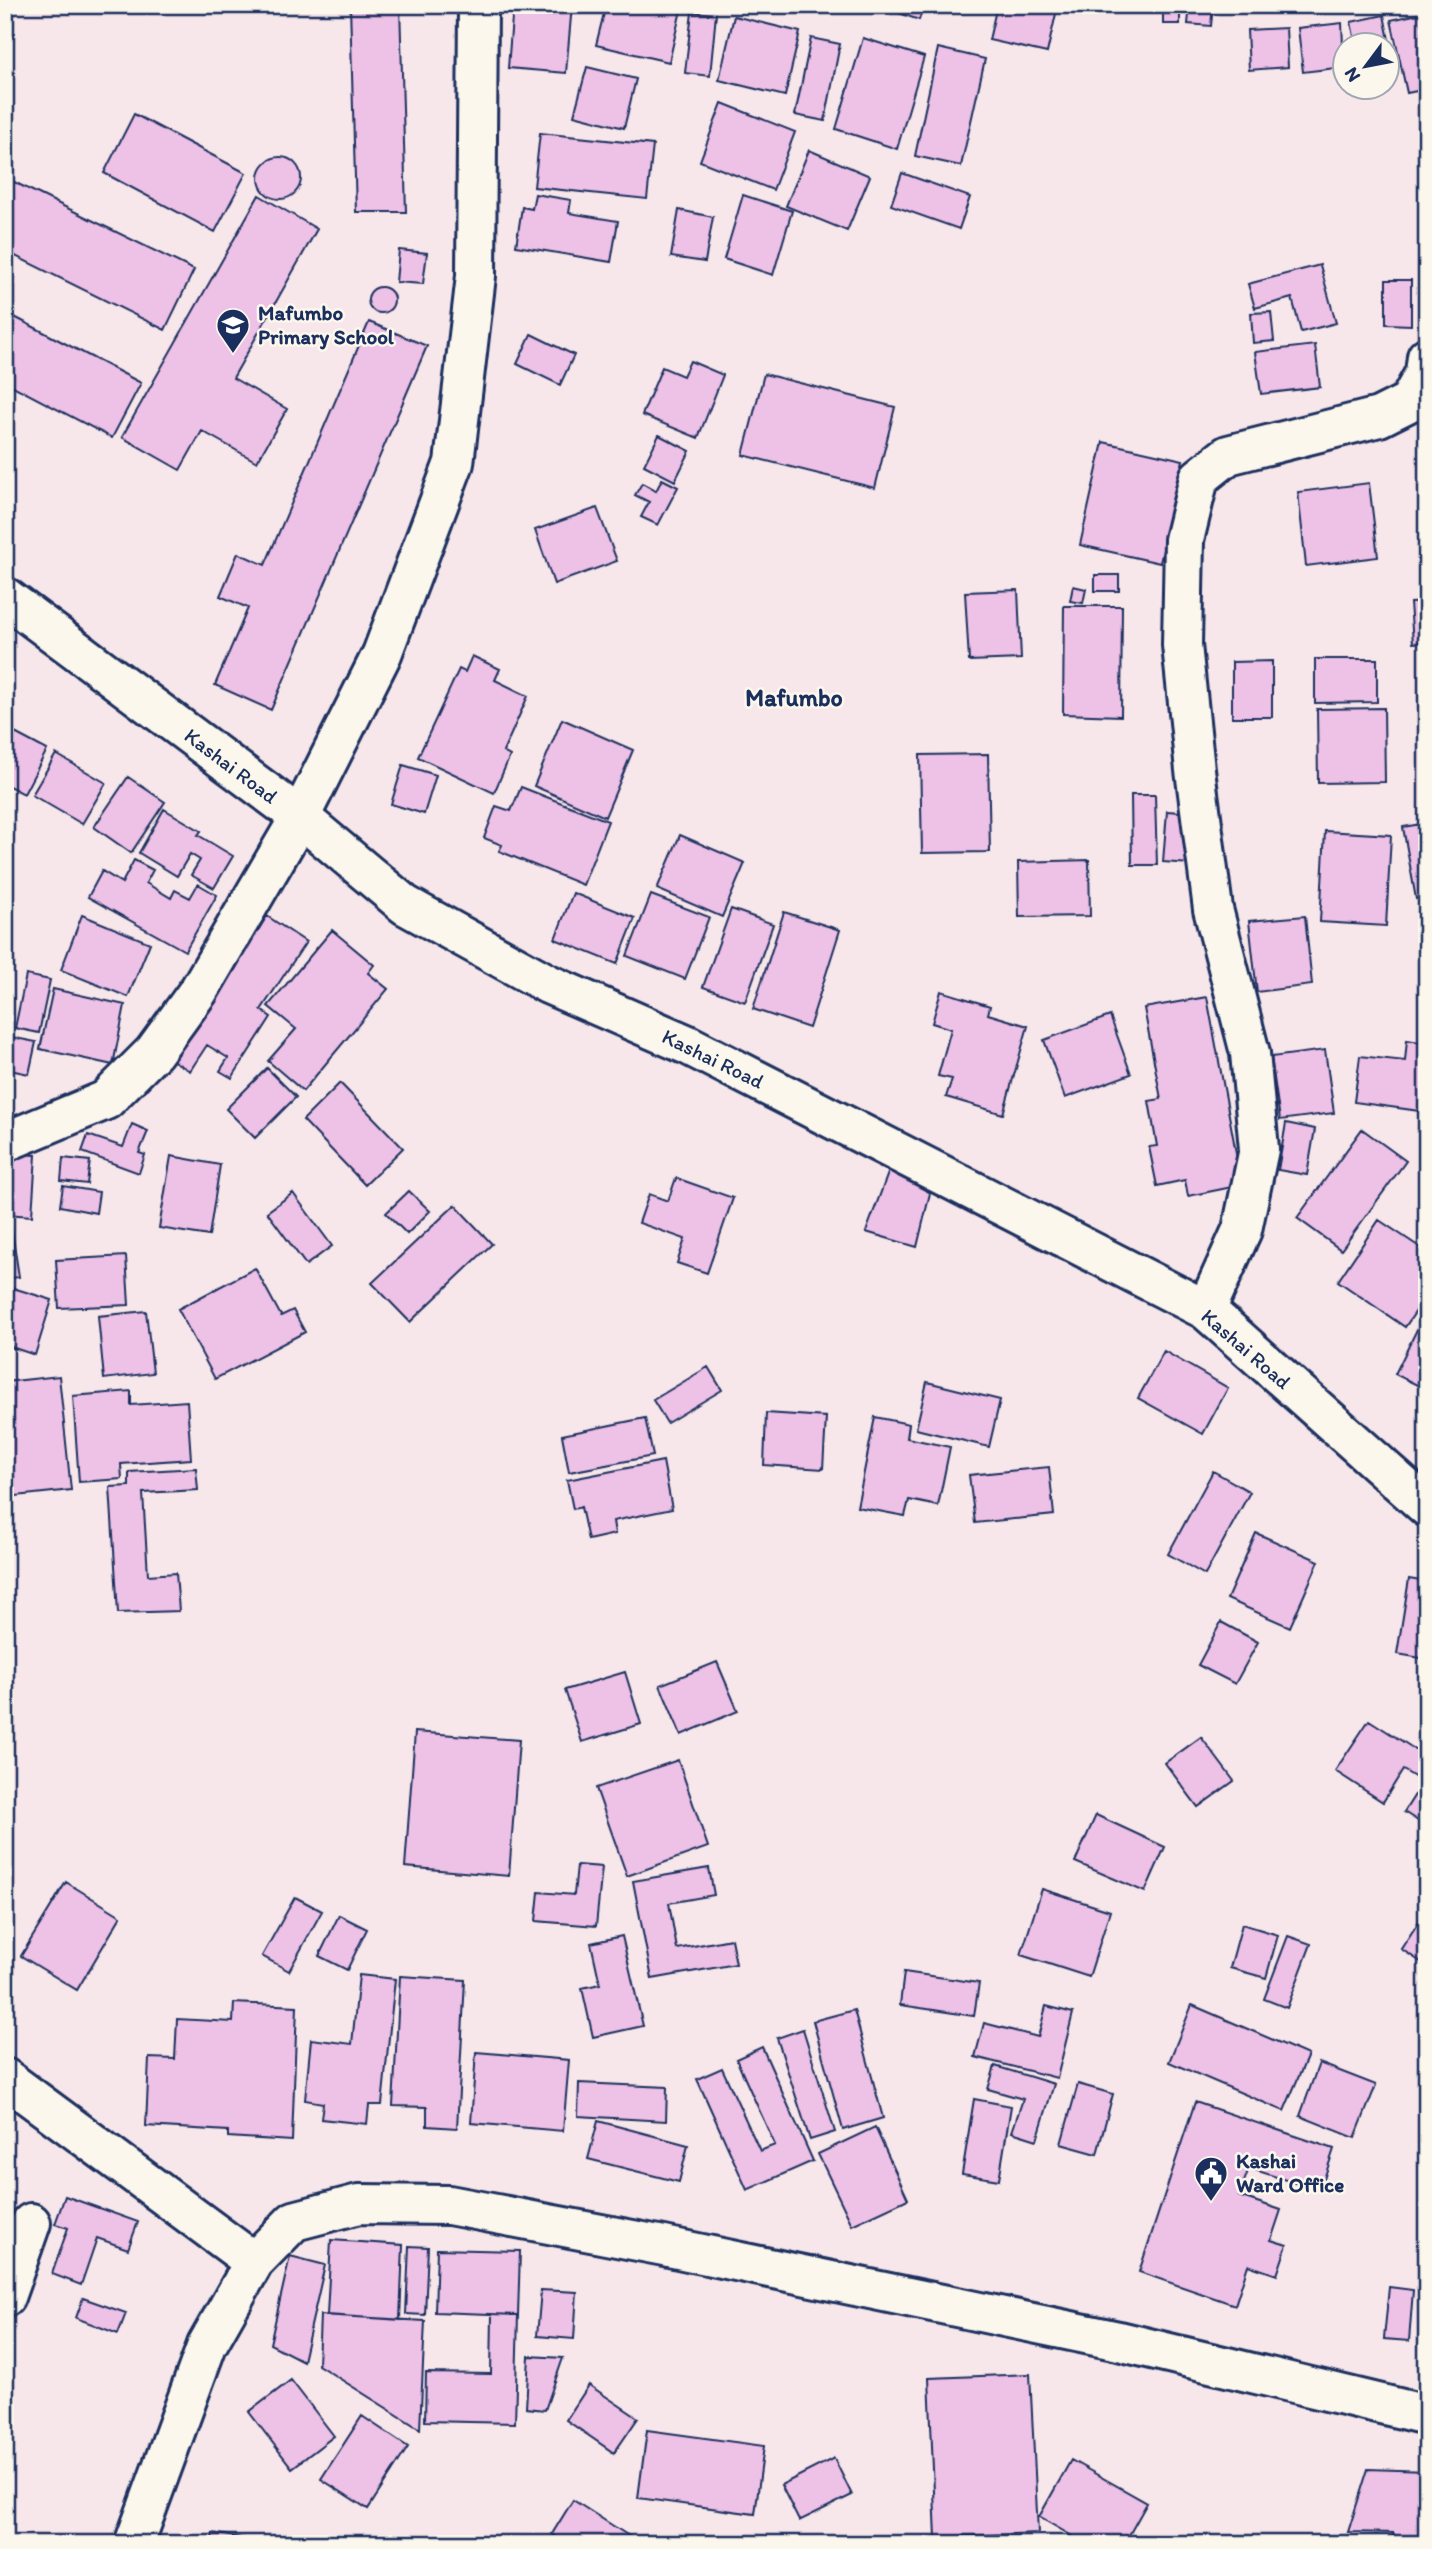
<svg xmlns="http://www.w3.org/2000/svg" width="1432" height="2549" font-family="Itim,sans-serif">
	<style>
		.building { fill: #eec1e6; stroke: #1b2f5e; stroke-width: 2 }
		.lines { fill: none; stroke-linecap: round; stroke-linejoin: round }
		.minor-casing { stroke: #1b2f5e; stroke-width: 44 }
		.tertiary-casing { stroke: #1b2f5e; stroke-width: 44 }
		.minor { stroke: #fbf7ec; stroke-width: 38 }
		.tertiary { stroke: #fbf7ec; stroke-width: 38 }
		.labels { text-anchor: middle; stroke-width: 5; stroke-linejoin: round; paint-order: stroke }
		.poi-label { font-size: 21px; font-weight: bold; fill: #1b2f5e; stroke: #fbf7ec; text-anchor: start }
		.street-label { font-size: 21px; fill: #1b2f5e; stroke: #fbf7ec }
		.quarter-label { font-size: 24px; font-weight: bold; fill: #1b2f5e; stroke: #fbf7ec }
	</style>
	<rect width="100%" height="100%" fill="#f7e7ea"/>
	<filter id="ink" filterUnits="userSpaceOnUse"><feTurbulence type="fractalNoise" baseFrequency=".0143" numOctaves="2"/><feDisplacementMap in="SourceGraphic" scale="14" xChannelSelector="R" yChannelSelector="G"/><feConvolveMatrix kernelMatrix="1 2 1 2 8 2 1 2 1" color-interpolation-filters="sRGB"/></filter>
	<g filter="url(#ink)">
		<!-- building -->
		<path class="building" d="M350,5H400L406,212H356Z
			M513,5H572L566,73L508,68Z
			M606,5H661L681,10L669,62L596,45Z
			M876,5H924L919,20Z
			M997,5H1058L1047,53L989,40Z
			M1163,5H1180V24H1163Z
			M1190,5H1213L1211,26L1188,24Z
			M692,12L716,14L710,76L685,73Z
			M1427,12V89L1407,93L1391,20Z
			M1384,15L1396,75L1386,77V46H1356L1351,22Z
			M734,16L800,32L785,96L719,80Z
			M1342,23L1344,67L1303,72L1298,28Z
			M1286,28L1288,67L1249,70L1247,30Z
			M811,38L840,44L825,121L795,115Z
			M863,38L924,57L897,149L836,129Z
			M938,48L985,59L961,166L915,156Z
			M587,67L636,79L624,128L574,115Z
			M722,103L795,132L773,190L700,161Z
			M134,114L246,173L215,232L104,173Z
			M540,133L653,145L647,199L534,187Z
			M809,150L870,176L847,231L786,206Z
			M259 178a21 21 0 1 1 42 0a21 21 0 1 1-42 0Z
			M902,173L970,197L959,229L891,205Z
			M12,181L194,270L165,330L5,251V194Z
			M535,194L571,200L569,213L618,221L611,262L516,246L522,207L532,209Z
			M259,195L317,229L233,378L287,409L257,462L202,431L180,470L122,437Z
			M743,195L792,211L773,275L724,259Z
			M679,210L713,217L705,262L671,257Z
			M399,250L427,253L423,284L396,282Z
			M1320,265L1336,323L1301,332L1292,298L1255,308L1248,284Z
			M1386,280H1411V325L1386,324Z
			M368 300a13 13 0 1 1 26 0a13 13 0 1 1-26 0Z
			M5,312L141,383L112,438L5,382Z
			M1271,312L1274,341L1253,343L1251,313Z
			M369,322L427,346L271,710L215,685L248,608L220,596L238,553L265,565Z
			M531,334L574,355L560,385L517,364Z
			M1315,345L1320,387L1261,394L1255,352Z
			M690,361L723,375L698,438L642,415L662,367L683,376Z
			M764,374L895,407L875,488L743,455Z
			M659,435L690,451L675,481L644,465Z
			M1103,442L1183,460L1160,563L1080,545Z
			M662,479L678,487L658,525L641,517L649,502L635,495L642,483L656,491Z
			M1369,483L1378,557L1306,566L1298,492Z
			M597,508L617,561L554,584L535,530Z
			M1095,575H1119V591H1095Z
			M1073,586L1086,589L1083,603L1070,601Z
			M1018,590L1021,659L969,661L965,592Z
			M1427,602V642L1413,643L1410,603Z
			M1064,606H1122L1121,716L1063,714Z
			M472,656L500,669L495,680L528,696L503,752L510,756L494,793L418,757L459,669L465,672Z
			M1315,659H1377V702L1315,703Z
			M1272,661V717H1232V662Z
			M1384,708L1385,782L1318,783L1317,709Z
			M562,719L633,750L605,817L534,786Z
			M13,732L47,750L24,794L5,784V746Z
			M56,754L106,783L82,824L32,795Z
			M988,754L990,852L922,853L920,755Z
			M403,765L436,775L424,814L391,804Z
			M128,777L165,802L131,853L94,827Z
			M521,787L608,821L583,885L499,851L502,845L484,838L496,806L511,811Z
			M1131,795H1155L1157,865H1132Z
			M164,809L201,831L198,835L233,856L214,888L191,875L200,860L190,854L177,876L139,853Z
			M1167,811L1194,813L1191,864L1163,862Z
			M1427,823V897L1416,899L1403,827Z
			M1325,831L1391,835L1386,926L1320,922Z
			M680,835L745,863L722,917L657,889Z
			M134,860L153,870L146,883L171,898L175,890L190,898L198,884L217,895L185,951L88,897L102,871L122,883Z
			M1089,860L1090,916L1019,917L1018,862Z
			M573,893L635,918L617,964L555,939Z
			M651,895L709,917L685,979L627,956Z
			M731,909L773,924L745,1002L703,987Z
			M784,912L840,930L809,1028L753,1009Z
			M82,915L150,943L128,997L61,970Z
			M267,916L306,942L261,1010L271,1017L232,1078L220,1071L228,1058L207,1045L190,1071L172,1060Z
			M1305,916L1312,985L1257,992L1249,921Z
			M332,930L374,965L368,973L388,989L303,1091L268,1061L296,1029L268,1006Z
			M26,975L50,980L39,1033L15,1028Z
			M53,989L125,1005L113,1065L40,1049Z
			M941,991L990,1006L988,1014L1028,1026L1003,1114L946,1097L952,1079L938,1076L951,1029L932,1023Z
			M1207,997L1242,1185L1188,1196L1185,1180L1157,1186L1149,1147L1157,1146L1149,1101L1161,1099L1144,1008Z
			M1110,1016L1131,1074L1065,1098L1044,1040Z
			M5,1036L36,1042L29,1074L5,1069Z
			M1407,1040L1427,1043V1112L1354,1102L1360,1056L1405,1061Z
			M1325,1050L1334,1113L1280,1120L1271,1057Z
			M267,1068L296,1097L255,1138L226,1109Z
			M340,1083L403,1148L365,1185L303,1120Z
			M1286,1123L1315,1129L1307,1175L1278,1170Z
			M132,1124L148,1131L139,1153L145,1155L139,1173L82,1152L88,1135L123,1147Z
			M1362,1129L1406,1161L1341,1250L1297,1218Z
			M5,1153L36,1155L32,1216L5,1214Z
			M171,1156L220,1165L209,1236L159,1228Z
			M63,1158L90,1161L87,1184L61,1181Z
			M890,1168L931,1189L917,1247L866,1232Z
			M676,1178L733,1198L707,1273L677,1263L685,1239L639,1223L649,1194L668,1201Z
			M63,1186L99,1192L96,1213L60,1206Z
			M409,1191L430,1211L407,1234L386,1213Z
			M293,1193L332,1246L306,1265L267,1212Z
			M455,1205L492,1244L410,1322L372,1283Z
			M1379,1220L1427,1252V1295L1405,1327L1338,1281Z
			M5,1224H11L19,1277L5,1279Z
			M126,1256L129,1305L59,1308L56,1260Z
			M255,1268L281,1316L293,1310L305,1332L215,1379L178,1309Z
			M13,1288L52,1300L35,1355L5,1345V1312Z
			M1427,1309V1390L1395,1374Z
			M146,1311L153,1373L104,1379L98,1316Z
			M1164,1351L1228,1388L1203,1434L1138,1398Z
			M708,1367L722,1390L667,1423L653,1400Z
			M59,1376L71,1490L7,1497L5,1382Z
			M927,1382L1000,1400L989,1447L916,1429Z
			M131,1391V1405L187,1401L191,1459L121,1464L122,1479L79,1482L73,1396Z
			M766,1413L826,1417L823,1469L764,1465Z
			M875,1417L909,1424L907,1438L950,1447L938,1506L909,1500L905,1516L857,1507Z
			M645,1418L653,1456L569,1472L562,1435Z
			M663,1461L672,1509L613,1521L615,1534L588,1540L581,1507L573,1509L567,1480Z
			M1049,1467L1054,1515L975,1523L969,1475Z
			M196,1468L198,1490L143,1493L148,1575L176,1573L179,1611L118,1613L110,1487L129,1486V1472Z
			M1213,1471L1250,1492L1205,1575L1168,1554Z
			M1256,1533L1319,1561L1290,1627L1227,1599Z
			M1409,1579L1427,1582V1659L1397,1654Z
			M1221,1622L1258,1642L1235,1684L1198,1665Z
			M717,1662L738,1711L681,1735L660,1685Z
			M625,1672L641,1724L582,1742L565,1690Z
			M1369,1720L1427,1757V1808L1418,1821L1404,1812L1423,1782L1403,1770L1383,1802L1335,1771Z
			M415,1732L519,1740L509,1876L405,1867Z
			M1201,1737L1234,1781L1198,1807L1165,1763Z
			M678,1760L708,1847L627,1876L596,1788Z
			M1096,1815L1165,1847L1145,1892L1075,1862Z
			M577,1865L602,1867L596,1926L536,1921L539,1892L574,1895Z
			M709,1868L714,1895L669,1903L677,1949L731,1939L736,1964L652,1979L633,1881Z
			M66,1882L121,1916L77,1990L21,1956Z
			M1042,1889L1110,1911L1089,1977L1021,1955Z
			M295,1897L322,1911L289,1971L262,1956Z
			M1427,1909V1966L1401,1949Z
			M339,1915L367,1929L347,1970L319,1956Z
			M1242,1924L1278,1935L1266,1978L1230,1968Z
			M622,1936L643,2026L593,2037L582,1988L600,1984L591,1943Z
			M1288,1936L1311,1944L1287,2008L1264,1999Z
			M904,1972L979,1983L974,2016L900,2005Z
			M359,1975L395,1979L382,2105H369L367,2124L321,2119L323,2103L305,2100L311,2039L352,2044Z
			M400,1976L465,1980L457,2128L427,2126V2107L393,2106Z
			M234,2003L297,2006L292,2141L228,2137V2131L146,2126L149,2058L175,2059L177,2019L233,2022Z
			M1192,2005L1308,2055L1284,2111L1169,2062Z
			M1046,2006L1073,2013L1057,2078L975,2057L984,2023L1038,2037Z
			M854,2010L883,2118L843,2130L813,2021Z
			M803,2029L835,2132L810,2140L777,2038Z
			M762,2047L813,2161L747,2190L697,2079L722,2068L760,2151L775,2145L736,2059Z
			M476,2052L569,2060L563,2131L471,2123Z
			M1319,2063L1376,2085L1355,2138L1300,2116Z
			M995,2066L1054,2084L1037,2140L1012,2132L1023,2099L988,2089Z
			M579,2083L667,2087L666,2121L578,2116Z
			M1078,2084L1113,2094L1097,2154L1061,2144Z
			M974,2099L1011,2106L999,2180L962,2174Z
			M1195,2102L1334,2149L1320,2191L1249,2168L1239,2196L1281,2210L1271,2240L1287,2245L1277,2275L1248,2265L1235,2305L1139,2272Z
			M598,2121L688,2145L679,2182L588,2159Z
			M875,2127L908,2199L852,2225L818,2154Z
			M65,2196L138,2222L128,2249L97,2238L81,2285L52,2274L68,2228L55,2224Z
			M331,2240L403,2245L400,2320L327,2315Z
			M409,2246L428,2247L425,2315L406,2314Z
			M437,2249L520,2251L518,2315L435,2312Z
			M290,2256L325,2265L303,2361L270,2344Z
			M1389,2287L1413,2290L1409,2341L1384,2339Z
			M541,2290L577,2292L574,2339L537,2336Z
			M83,2298L126,2313L118,2334L76,2318Z
			M320,2315L425,2321L420,2429L318,2365Z
			M492,2315H518L515,2423L425,2421L426,2373L491,2374Z
			M529,2356L563,2358L545,2410L526,2408Z
			M1030,2374L1038,2533L936,2537L929,2378Z
			M291,2380L334,2436L292,2468L249,2412Z
			M589,2385L638,2418L614,2453L566,2420Z
			M362,2416L408,2447L368,2509L321,2479Z
			M647,2430L764,2446L755,2514L638,2498Z
			M834,2458L852,2495L799,2521L781,2485Z
			M1071,2460L1147,2503L1124,2544H1086L1039,2517Z
			M1368,2469L1427,2471V2544H1392L1393,2533L1348,2532Z
			M573,2500L635,2540L633,2544H568L552,2534Z
			M213,2533L274,2544H211Z"/>
		<g class="lines">
			<defs>
				<path id="minor" d="M5,1142L106,1100L154,1052L199,990L300,817L382,654L454,463L476,276L478,5
					M1206,1310L1242,1230L1259,1149L1250,1053L1213,909L1195,770L1182,645L1184,540L1199,478L1228,455L1379,417L1409,402L1425,373L1427,357
					M5,2078L254,2262
					M5,2297L31,2223
					M134,2544L207,2345L254,2262L294,2221L359,2204L449,2205L664,2246L1119,2341L1427,2415"/>
				<path id="tertiary" d="M5,597L300,817L405,905L548,984L688,1045L1206,1310L1427,1507"/>
			</defs>
			<!-- minor casing -->
			<use href="#minor" class="minor-casing"/>
			<!-- tertiary casing -->
			<use href="#tertiary" class="tertiary-casing"/>
			<!-- minor -->
			<use href="#minor" class="minor"/>
			<!-- tertiary -->
			<use href="#tertiary" class="tertiary"/>
		</g>
	</g>
	<!-- icons -->
	<defs>
		<symbol id="school-pin" viewBox="-11 -11 22 30"><path d="M0 17L-7.5 6A9.5 9.5 0 1 1 7.5 6Z" fill="#1b2f5e" stroke="#fbf7ec"/><path d="M0-5L7-2L0 1L-7-2ZM-4 1L0 2.5L4 1V4Q0 6-4 4Z" fill="#fff"/></symbol>
		<symbol id="civic-pin" viewBox="-11 -11 22 30"><path d="M0 17L-7.5 6A9.5 9.5 0 1 1 7.5 6Z" fill="#1b2f5e" stroke="#fbf7ec"/><path d="M-.6-6.5H3V-4.5H.6V-3L4-1V1h2V6H-6V1h2V-1L-.6-3ZM-1.2 2.5V6h2.4V2.5Z" fill="#fff"/></symbol>
	</defs>
	<g fill-rule="evenodd">
		<use href="#school-pin" x="214" y="306" width="38" height="52"/>
		<use href="#civic-pin" x="1192" y="2154" width="38" height="52"/>
	</g>
	<g class="labels">
		<!-- poi labels -->
		<g class="poi-label">
			<text x="258" y="320">Mafumbo<tspan x="258" dy="24">Primary School</tspan></text>
			<text x="1236" y="2168">Kashai<tspan x="1236" dy="24">Ward Office</tspan></text>
		</g>
		<!-- street labels -->
		<g class="street-label">
			<text transform="translate(231 766) rotate(37)" y="7">Kashai Road</text>
			<text transform="translate(713 1059) rotate(26)" y="7">Kashai Road</text>
			<text transform="translate(1246 1349) rotate(41)" y="7">Kashai Road</text>
		</g>
		<!-- quarter labels -->
		<g class="quarter-label">
			<text x="794" y="706">Mafumbo</text>
		</g>
	</g>
	<!-- margin -->
	<rect width="1432" height="2549" fill="none" stroke="#fbf7ec" stroke-width="28"/>
	<rect x="14" y="14" width="1404" height="2521" fill="none" stroke="#1b2f5e" stroke-width="2.5" filter="url(#ink)"/>
	<!-- north arrow -->
	<g transform="translate(1366 66) rotate(238)"><circle r="33" fill="#fbf7ec" stroke="#a1a7b3" stroke-width="2"/>
	<path d="M0-5L12 26L0 18L-12 26Z" fill="#1b2f5e"/>
	<text y="-10" font-size="19" font-weight="bold" text-anchor="middle" fill="#1b2f5e">N</text>
	</g>
</svg>
